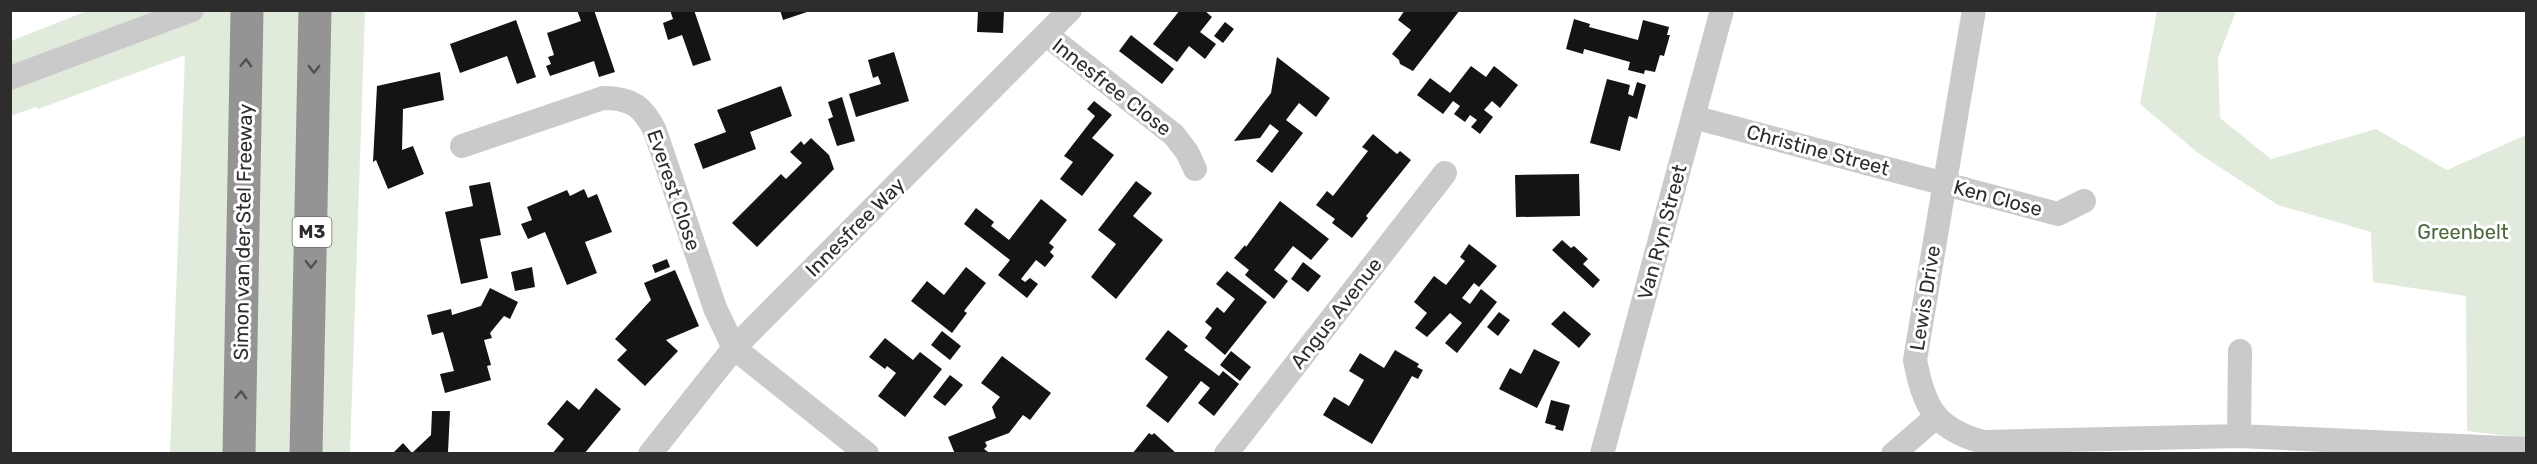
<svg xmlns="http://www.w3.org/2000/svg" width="2537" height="464" font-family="Rubik,sans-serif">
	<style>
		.green { fill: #e1ebdb }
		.building { fill: #141414 }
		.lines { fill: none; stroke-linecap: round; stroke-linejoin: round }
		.minor { stroke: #cacaca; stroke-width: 24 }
		.highway { stroke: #949494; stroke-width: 33 }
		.oneway { stroke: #515151 }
		.labels { text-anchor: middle; stroke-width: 6; stroke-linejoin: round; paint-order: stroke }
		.shield { fill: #fff; stroke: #6c6c6c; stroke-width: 1.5 }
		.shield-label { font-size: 18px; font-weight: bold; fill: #2d2d2d }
		.street-label { font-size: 20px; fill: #2d2d2d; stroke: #fff }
		.park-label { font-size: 20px; fill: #4a693b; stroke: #fff }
	</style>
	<rect width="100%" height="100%" fill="#fff"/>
	<!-- green -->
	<path class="green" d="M87,11H365L350,453H170L185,55L38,109L36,107L11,116V41Z
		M2157,11H2236L2218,58L2220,118L2271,159L2376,129L2447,170L2526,135V438L2467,431L2466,296L2373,282L2371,232L2278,205L2198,153L2140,104Z"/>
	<!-- building -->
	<path class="building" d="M577,10H594L615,72L599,77L594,61L550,76L546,66L551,64L548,57L554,55L547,33L581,21Z
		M670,10H694L711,60L693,66L682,35L668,40L663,23L673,19Z
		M780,10H810V11L783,20Z
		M978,10H1004L1003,33L977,32Z
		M1180,10H1204L1212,17L1200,32L1216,44L1205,59L1189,46L1177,62L1153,44Z
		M1405,10H1460L1413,71L1400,64L1399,60L1392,54L1411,30L1398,20Z
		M1574,19L1590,24L1589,27L1638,40L1643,20L1669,27L1667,35H1670L1664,56L1660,55L1655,72L1645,70L1644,74L1628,70L1630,62L1584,49L1583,54L1566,49Z
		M516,20L536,77L517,84L507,56L460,73L450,44Z
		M1225,22L1234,29L1223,43L1214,36Z
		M1131,35L1174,69L1162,84L1119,51Z
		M894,52L909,101L856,117L849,94L881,84L878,76L873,78L868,60Z
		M1277,57L1330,98L1316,117L1299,103L1286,120L1303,133L1272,173L1256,161L1279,131L1270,124L1260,138L1234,141L1271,93Z
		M1471,66L1486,77L1494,66L1518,85L1500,108L1492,101L1484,110L1493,117L1480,134L1471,127L1477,120L1470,115L1465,122L1454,114L1460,106L1453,101L1443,114L1417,95L1430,78L1450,93Z
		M440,72L444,100L403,109L402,150L413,146L424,174L388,189L376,160L373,162L377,86Z
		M1607,79L1630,85L1628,94L1633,96L1637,82L1646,85L1637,119L1629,116L1620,151L1590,143Z
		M781,86L792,116L750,132L756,149L703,169L694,144L726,132L717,110Z
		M842,97L855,141L837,146L828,119L833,117L828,102Z
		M1094,101L1112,115L1092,138L1114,155L1082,196L1060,179L1073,162L1064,156L1095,116L1087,109Z
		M1373,134L1397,154L1400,151L1411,160L1366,216L1368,218L1352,238L1332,223L1335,219L1316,205L1327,191L1333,196L1368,151L1362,147Z
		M811,138L829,155L834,169L757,247L732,223L781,174L786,179L802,163L790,152L801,141L804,145Z
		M1579,174L1580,216L1516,217L1515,175Z
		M1136,181L1152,193L1133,216L1163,240L1116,299L1091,277L1116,244L1098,230Z
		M490,182L501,235L480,239L488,278L461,284L445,212L473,206L469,186Z
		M584,189L588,198L597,194L612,232L585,242L597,273L567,285L545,232L528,239L521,224L532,220L527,207L567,190L570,196Z
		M1041,199L1067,220L1049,243L1054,247L1050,252L1054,256L1045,267L1036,260L1021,279L1025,282L1030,278L1038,284L1027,298L998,275L1010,260L964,224L976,208L994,222L991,226L1009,240Z
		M1280,201L1329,239L1311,260L1293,246L1274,270L1288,281L1274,299L1245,275L1249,270L1234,258L1245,245L1246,247Z
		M1562,240L1571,248L1574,246L1588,259L1583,264L1600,280L1593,288L1552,250Z
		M1469,244L1497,266L1479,287L1474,283L1462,298L1470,304L1481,289L1497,302L1457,353L1445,343L1462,323L1450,313L1427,337L1415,328L1427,313L1414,302L1434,276L1446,285L1465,261L1460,257Z
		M667,259L670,267L655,273L652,265Z
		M1303,262L1321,276L1308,292L1291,279Z
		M532,267L535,287L515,291L511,272Z
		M966,267L986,283L964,311L967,313L952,333L911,301L927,281L944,295Z
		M675,270L699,326L666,340L678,351L645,386L617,360L627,350L615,339L651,300L644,283Z
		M1227,271L1267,302L1225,355L1205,338L1212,328L1205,322L1217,307L1224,313L1235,299L1216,284Z
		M490,288L518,302L510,319L504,316L490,333L492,338L484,340L491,365L487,366L491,380L445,393L440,374L454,371L443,332L432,335L427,315L451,309L452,315L481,306Z
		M1564,311L1591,334L1579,348L1551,324Z
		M1499,312L1510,320L1498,336L1487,327Z
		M1168,330L1188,346L1184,350L1219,376L1223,371L1239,384L1214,416L1198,403L1210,388L1201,381L1168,423L1146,406L1168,377L1145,359Z
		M942,331L961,346L950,360L931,345Z
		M885,338L913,360L920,352L942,369L905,417L878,396L896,373L887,366L885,369L869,357Z
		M1534,349L1560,362L1537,408L1499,389L1510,368L1521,374Z
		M1395,350L1419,364L1417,367L1423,370L1418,379L1412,376L1372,444L1323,415L1334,397L1349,406L1364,380L1349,371L1360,353L1384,368Z
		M1231,351L1251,367L1240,381L1220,365Z
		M1002,356L1051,393L1030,420L1023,415L1009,433L985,442L987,446L984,449L991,454H955L948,437L996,418L992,407L1000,397L981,383Z
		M950,375L963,385L945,406L933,397Z
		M596,388L621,409L584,454H552L564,439L547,424L567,400L579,410Z
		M1551,400L1570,405L1563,431L1555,429L1556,426L1545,423Z
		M432,411H450L448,452L392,454L403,443L412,453L431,435Z
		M1149,433L1152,435L1154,433L1177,454H1132Z"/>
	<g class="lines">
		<!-- minor -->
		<path class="minor" d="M1974,10L1915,360C1924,407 1935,429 1983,442L2239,436L2526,449
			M1047,35L1174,135L1187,152L1195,169
			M10,78L192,10
			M1693,117L2058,214L2084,201
			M462,146L603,98C631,98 643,106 655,131L715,308L734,348L867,454
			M2239,436L2240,351
			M650,454L734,348L1070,10
			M1226,454L1445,173
			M1602,454L1722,10
			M1893,454L1936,417"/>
		<!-- highway -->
		<path class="highway" d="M239,454L247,10
			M306,454L315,10"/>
	</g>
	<!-- one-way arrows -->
	<defs><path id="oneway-chevron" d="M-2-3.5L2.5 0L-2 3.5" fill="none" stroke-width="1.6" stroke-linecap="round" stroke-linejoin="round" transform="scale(1.5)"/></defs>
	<g class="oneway">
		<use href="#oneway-chevron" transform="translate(246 63) rotate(-88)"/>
		<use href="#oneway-chevron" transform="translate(314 69) rotate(90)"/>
		<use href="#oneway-chevron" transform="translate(311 264) rotate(91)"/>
		<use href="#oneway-chevron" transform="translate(241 395) rotate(-88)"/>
	</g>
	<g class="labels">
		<!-- shield labels -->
		<rect class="shield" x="292.5" y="217" width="39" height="30" rx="4.5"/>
		<g class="shield-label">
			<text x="312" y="238">M3</text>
		</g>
		<!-- street labels -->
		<g class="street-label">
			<text transform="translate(1112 87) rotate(38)" y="7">Innesfree Close</text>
			<text transform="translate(1818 150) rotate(15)" y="7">Christine Street</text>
			<text transform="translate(674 190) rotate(71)" y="7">Everest Close</text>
			<text transform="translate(1998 198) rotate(15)" y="7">Ken Close</text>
			<text transform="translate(855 227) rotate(-45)" y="7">Innesfree Way</text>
			<text transform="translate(243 232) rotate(-89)" y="7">Simon van der Stel Freeway</text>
			<text transform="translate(1662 232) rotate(-75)" y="7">Van Ryn Street</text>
			<text transform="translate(1925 298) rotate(-81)" y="7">Lewis Drive</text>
			<text transform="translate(1336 313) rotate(-52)" y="7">Angus Avenue</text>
		</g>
		<!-- park labels -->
		<g class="park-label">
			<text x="2463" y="239">Greenbelt</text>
		</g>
	</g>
	<!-- border -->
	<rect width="2537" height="464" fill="none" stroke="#2d2d2d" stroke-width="24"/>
</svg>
